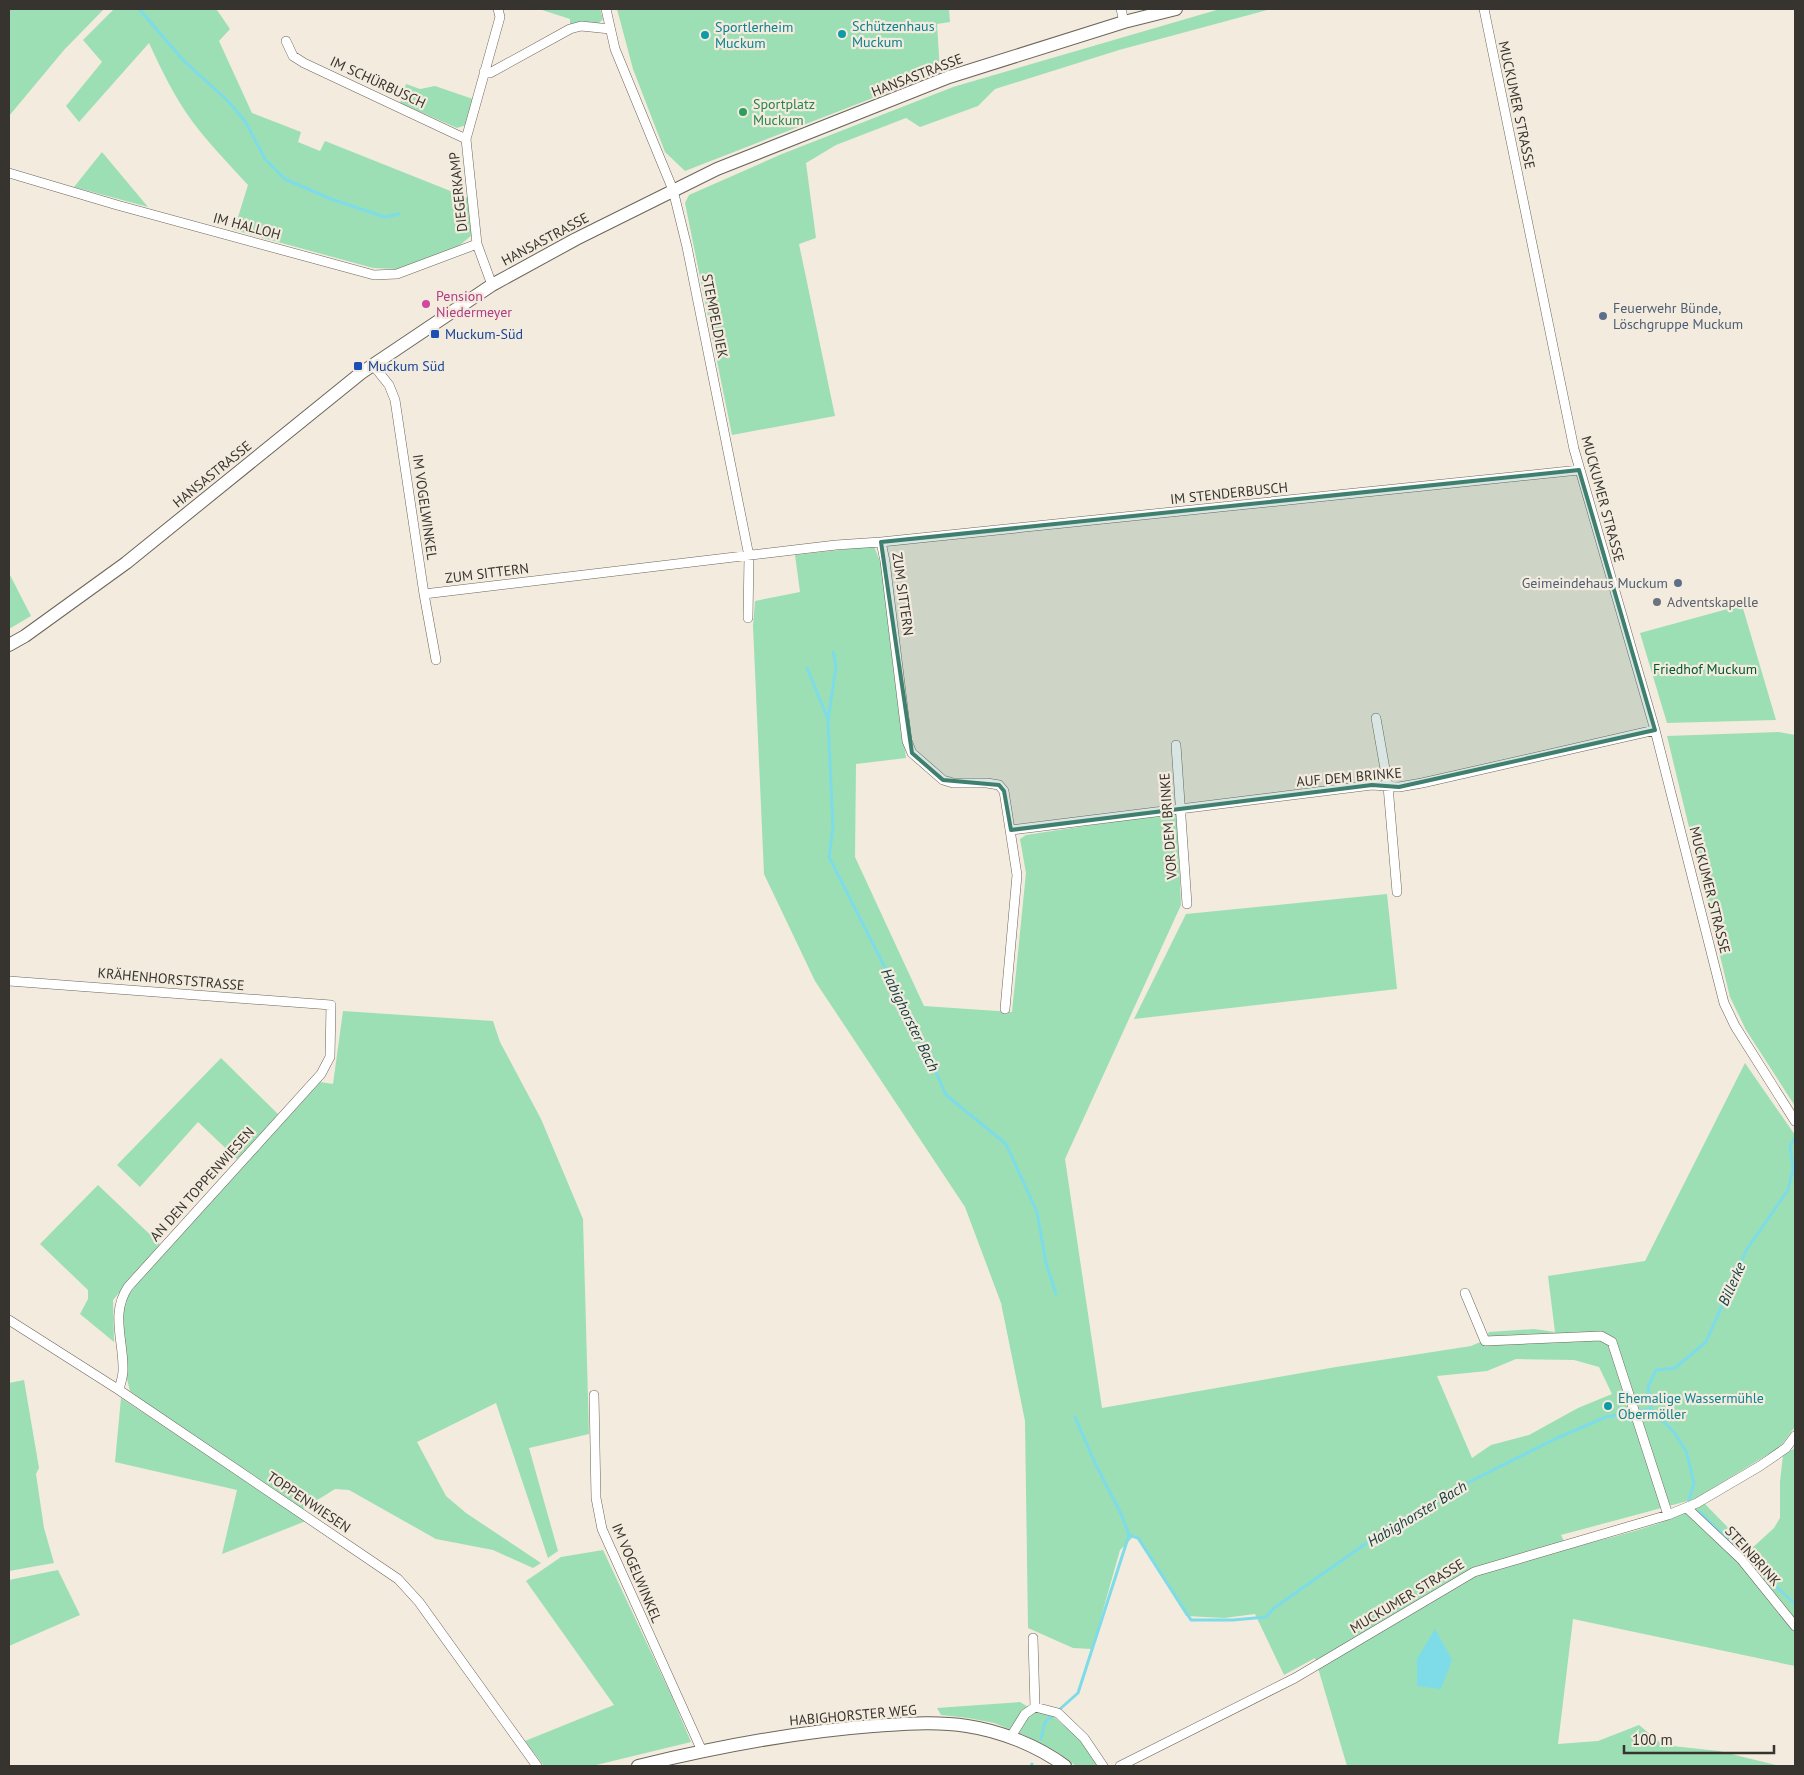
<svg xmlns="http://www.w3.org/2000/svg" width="1804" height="1775" font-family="'PT Sans',sans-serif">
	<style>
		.green { fill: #9cdfb4; fill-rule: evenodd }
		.water { fill: #7ddce8 }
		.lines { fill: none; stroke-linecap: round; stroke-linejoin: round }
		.stream { stroke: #7ddce8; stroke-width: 3 }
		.street-casing { stroke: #6c655a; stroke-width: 10 }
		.secondary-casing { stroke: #6c655a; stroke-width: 14 }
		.street { stroke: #fff; stroke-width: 9 }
		.secondary { stroke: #fff; stroke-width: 12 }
		.marked { fill: #3e7f6e; fill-opacity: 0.2; stroke: #3e7f6e; stroke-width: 4; stroke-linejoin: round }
		.culture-dot { fill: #0f9aa8; stroke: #f3ebde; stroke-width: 2 }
		.leisure-dot { fill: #2e9e5b; stroke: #f3ebde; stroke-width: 2 }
		.hotel-dot { fill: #d1479c; stroke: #f3ebde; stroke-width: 2 }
		.service-dot { fill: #5c6f8a; stroke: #f3ebde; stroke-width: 2 }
		.transit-dot { fill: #1a4fb4; stroke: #f3ebde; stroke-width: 2 }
		.worship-dot { fill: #6b7280; stroke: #f3ebde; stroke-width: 2 }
		.labels { text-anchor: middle; stroke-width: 4.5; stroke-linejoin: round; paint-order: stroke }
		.culture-label { font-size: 14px; fill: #0d838f; stroke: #f3ebde; text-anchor: start }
		.street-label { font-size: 14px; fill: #37342f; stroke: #f3ebde }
		.leisure-label { font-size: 14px; fill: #27864d; stroke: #f3ebde; text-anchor: start }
		.hotel-label { font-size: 14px; fill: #b23c85; stroke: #f3ebde; text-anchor: start }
		.service-label { font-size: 14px; fill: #4e5e75; stroke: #f3ebde; text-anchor: start }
		.transit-label { font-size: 14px; fill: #164399; stroke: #f3ebde; text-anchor: start }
		.worship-label { font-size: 14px; fill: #5b616d; stroke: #f3ebde; text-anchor: start }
		.park-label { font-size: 14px; fill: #035932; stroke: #f3ebde }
		.water-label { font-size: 15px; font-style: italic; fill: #0f3d42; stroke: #f3ebde }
	</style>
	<rect width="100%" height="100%" fill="#f3ebde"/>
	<!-- green -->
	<path class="green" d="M9,9H104L64,50L9,116Z
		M114,9H219L217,10L230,29L219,41L252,113L301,132L298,142L320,151L325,141L468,198L472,235L460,245L415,266L397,269L373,268L234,230L248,185C229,164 209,144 192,121C175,98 161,69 149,43L79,122L66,106L102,62L83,40Z
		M539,9H600L603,19L598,24L570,26V19Z
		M617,9H949L950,22L937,24L940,72L685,171L665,152L633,69Z
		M1220,9H1271L1119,50L995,89L978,106L920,127L906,118L836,145L806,163L816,238L799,244L835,416L732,435L685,203L689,195L782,154L953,87Z
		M406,84L420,89L435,86L473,99L466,125L457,128L400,103Z
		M102,152L148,207L74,187Z
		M874,546L881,564L906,758L856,764L855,857L924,1006L1012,1012L1026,873L1020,839L1026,835L1177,812L1181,905L1065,1159L1102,1408L1336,1367L1471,1346L1485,1340L1489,1332L1534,1329L1555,1332L1548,1276L1645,1261L1745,1063L1795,1135V1427L1780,1447L1695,1499L1561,1535L1568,1549C1613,1536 1663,1527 1704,1503L1750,1550L1774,1528L1780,1518V1482L1783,1455L1795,1448V1666L1573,1619L1558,1744L1598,1741L1639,1725L1663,1745L1719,1751L1780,1766H1347L1315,1658L1284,1675L1255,1614L1224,1618L1186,1616L1135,1535L1120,1550L1092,1649L1073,1648L1028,1628L1025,1421L1001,1303L965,1207L815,981L764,874L753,626L755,601L800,592L795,555ZM1516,1359L1574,1360L1599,1367L1612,1394L1578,1408L1529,1435L1491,1445L1472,1458L1437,1376L1487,1371Z
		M9,573L31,616L9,629Z
		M1742,605L1776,720L1667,723L1640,633Z
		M1779,732L1795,735V1106L1746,1030L1730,997L1667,736Z
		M1387,894L1397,989L1134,1019L1186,914Z
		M343,1011L493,1021L500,1042L541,1119L583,1219L589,1434L529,1448L558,1551L548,1558L496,1403L417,1442L446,1496L466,1513L541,1563L533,1568L493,1550L436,1539L349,1490L335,1489L303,1509L145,1402L130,1391L127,1379L121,1315L124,1301L136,1285L320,1082L333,1084Z
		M221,1058L279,1115L237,1159L198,1122L140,1187L117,1165Z
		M98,1185L160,1244L113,1300L114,1342L80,1314L88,1299V1290L40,1244Z
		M24,1380L39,1468L36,1474L44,1528L54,1563L9,1571V1383Z
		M121,1398L306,1521L222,1554L237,1490L115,1462Z
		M603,1550L672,1697L691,1742L592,1766H544L525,1741L614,1705L526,1581L561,1557Z
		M58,1570L80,1615L9,1646V1580Z
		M1020,1702L1033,1710L1047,1711L1077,1737L1097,1762L1098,1766H1076L1057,1752L1022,1734L994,1723L968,1718L941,1715L937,1708Z"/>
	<!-- water -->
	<path class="water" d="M1435,1629L1452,1660L1441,1689L1417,1686V1659Z"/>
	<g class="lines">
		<!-- stream -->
		<path class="stream" d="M139,9L184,61L228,101L245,121L265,159L285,179L331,199L385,217L399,214
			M833,652L836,666L828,721L833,827L829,857L922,1041L946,1095L1006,1144L1037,1212L1046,1263L1056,1294
			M807,668L828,719
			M1651,1409L1648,1387L1656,1370L1675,1368L1706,1342L1747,1249L1788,1190L1793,1169L1790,1146L1795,1138
			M1075,1417L1095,1463L1122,1516L1129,1535
			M1699,1511L1756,1568L1795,1604
			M1060,1709L1078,1693L1129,1535L1138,1538L1191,1620H1233L1266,1617L1274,1608L1388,1528L1455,1489L1555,1439L1606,1417L1651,1409L1674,1432L1686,1451L1694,1483L1689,1500
			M1041,1739L1045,1722L1053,1715
			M1031,1766L1032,1764"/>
		<defs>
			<path id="street" d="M606,9L615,49L673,190L687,247L749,556L748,618
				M1121,9L1124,22
				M1484,9L1574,449L1655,730L1724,1003L1735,1026L1795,1121
				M286,41L293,56L304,63L466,139
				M484,72L490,73L570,29L581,26L610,29
				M9,173L117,205L374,275L397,274L477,244
				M492,285L477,244L466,139L500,17L498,9
				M373,365L389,385L395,400L424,594L436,660
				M881,542L1579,470
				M424,594L836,545L881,542L885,561L907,741L912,753L943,780L953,783H987L999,785L1004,791L1017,875L1005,1009
				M1376,718L1388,786L1397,892
				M1176,745L1187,904
				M1011,830L1372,785L1399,787L1422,783L1655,730
				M9,981L331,1005L330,1057L321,1074L128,1287C110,1314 124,1341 123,1371C123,1377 120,1384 119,1390
				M1465,1293L1485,1341L1601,1336L1612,1342L1668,1515
				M9,1320L119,1390L398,1579L419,1602L537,1766
				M594,1395L596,1498L602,1529L702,1751
				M1687,1508L1741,1559L1795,1626
				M1033,1638L1035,1707L1058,1713L1084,1738L1103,1766
				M1010,1738L1025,1714L1035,1707
				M1120,1766L1295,1678L1474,1572L1668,1515L1697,1503L1760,1466L1786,1448L1795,1436"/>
			<path id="secondary" d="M9,645L25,636L126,563L361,373L492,285L576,239L717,169L949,77L1124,22L1176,9
				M638,1766C716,1747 793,1732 873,1726C904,1724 936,1721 967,1726C1001,1731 1038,1746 1065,1766"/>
		</defs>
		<!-- street casing -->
		<use href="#street" class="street-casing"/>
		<!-- secondary casing -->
		<use href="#secondary" class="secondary-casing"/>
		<!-- street -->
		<use href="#street" class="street"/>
		<!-- secondary -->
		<use href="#secondary" class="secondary"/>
	</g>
	<!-- marked area -->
	<path class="marked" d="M1579,470L1655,730L1399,787L1372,785L1011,830L1004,791L999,785L943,780L912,753L881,542Z"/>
	<!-- markers -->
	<g class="culture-dot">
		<circle cx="842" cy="34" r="5"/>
		<circle cx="705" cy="35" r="5"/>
		<circle cx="1608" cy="1406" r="5"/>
	</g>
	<circle class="leisure-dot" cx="743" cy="112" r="5"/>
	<circle class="hotel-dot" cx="426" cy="304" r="5"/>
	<g class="service-dot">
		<circle cx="1603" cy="316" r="5"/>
		<circle cx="1678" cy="583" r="5"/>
	</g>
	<g class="transit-dot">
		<rect x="430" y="329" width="10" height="10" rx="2.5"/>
		<rect x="353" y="361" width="10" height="10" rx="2.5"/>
	</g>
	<circle class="worship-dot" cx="1657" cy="602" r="5"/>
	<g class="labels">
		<!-- culture labels -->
		<g class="culture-label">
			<text x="852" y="31">Schützenhaus<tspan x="852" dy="16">Muckum</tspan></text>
			<text x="715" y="32">Sportlerheim<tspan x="715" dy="16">Muckum</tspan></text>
			<text x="1618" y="1403">Ehemalige Wassermühle<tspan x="1618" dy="16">Obermöller</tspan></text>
		</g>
		<!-- street labels -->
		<g class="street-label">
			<text transform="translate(917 75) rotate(-21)" y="5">HANSASTRASSE</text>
			<text transform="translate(378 82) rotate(25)" y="5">IM SCHÜRBUSCH</text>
			<text transform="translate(1517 105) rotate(78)" y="5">MUCKUMER STRASSE</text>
			<text transform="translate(458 192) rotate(-96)" y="5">DIEGERKAMP</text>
			<text transform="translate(247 226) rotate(15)" y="5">IM HALLOH</text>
			<text transform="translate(545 239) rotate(-28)" y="5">HANSASTRASSE</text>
			<text transform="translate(715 316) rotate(79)" y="5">STEMPELDIEK</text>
			<text transform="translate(212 474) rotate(-39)" y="5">HANSASTRASSE</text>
			<text transform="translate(1229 493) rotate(-6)" y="5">IM STENDERBUSCH</text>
			<text transform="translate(1603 499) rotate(75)" y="5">MUCKUMER STRASSE</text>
			<text transform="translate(425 507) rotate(82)" y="5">IM VOGELWINKEL</text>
			<text transform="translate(487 573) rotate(-7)" y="5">ZUM SITTERN</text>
			<text transform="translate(903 594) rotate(82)" y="5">ZUM SITTERN</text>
			<text transform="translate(1349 777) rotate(-5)" y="5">AUF DEM BRINKE</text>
			<text transform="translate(1168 826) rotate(-94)" y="5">VOR DEM BRINKE</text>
			<text transform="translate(1710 890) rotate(76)" y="5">MUCKUMER STRASSE</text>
			<text transform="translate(171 979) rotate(5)" y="5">KRÄHENHORSTSTRASSE</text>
			<text transform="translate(202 1184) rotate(-48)" y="5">AN DEN TOPPENWIESEN</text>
			<text transform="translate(309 1502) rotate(34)" y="5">TOPPENWIESEN</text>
			<text transform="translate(1753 1556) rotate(48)" y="5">STEINBRINK</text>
			<text transform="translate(637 1573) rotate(67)" y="5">IM VOGELWINKEL</text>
			<text transform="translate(1407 1596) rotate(-31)" y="5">MUCKUMER STRASSE</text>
			<text transform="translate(853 1715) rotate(-5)" y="5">HABIGHORSTER WEG</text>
		</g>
		<!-- leisure labels -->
		<g class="leisure-label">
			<text x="753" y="109">Sportplatz<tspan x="753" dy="16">Muckum</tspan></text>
		</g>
		<!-- hotel labels -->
		<g class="hotel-label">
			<text x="436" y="301">Pension<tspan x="436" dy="16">Niedermeyer</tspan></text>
		</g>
		<!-- service labels -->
		<g class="service-label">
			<text x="1613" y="313">Feuerwehr Bünde,<tspan x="1613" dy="16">Löschgruppe Muckum</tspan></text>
			<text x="1668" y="588" text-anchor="end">Geimeindehaus Muckum</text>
		</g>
		<!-- transit labels -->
		<g class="transit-label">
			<text x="445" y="339">Muckum-Süd</text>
			<text x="368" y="371">Muckum Süd</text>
		</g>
		<!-- worship labels -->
		<g class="worship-label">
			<text x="1667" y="607">Adventskapelle</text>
		</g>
		<!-- park labels -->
		<g class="park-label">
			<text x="1705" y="674">Friedhof Muckum</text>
		</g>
		<!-- water labels -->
		<g class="water-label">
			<text transform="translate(910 1020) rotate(64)" y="5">Habighorster Bach</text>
			<text transform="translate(1732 1284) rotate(-66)" y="5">Billerke</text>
			<text transform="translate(1417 1514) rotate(-31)" y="5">Habighorster Bach</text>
		</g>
	</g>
	<!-- border -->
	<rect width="1804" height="1775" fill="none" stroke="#37342f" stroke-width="20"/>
	<!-- scale -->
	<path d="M1624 1745v8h150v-8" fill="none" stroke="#37342f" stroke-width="2.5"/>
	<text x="1632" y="1745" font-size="15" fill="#37342f" stroke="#f3ebde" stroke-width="4" paint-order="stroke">100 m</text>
</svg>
